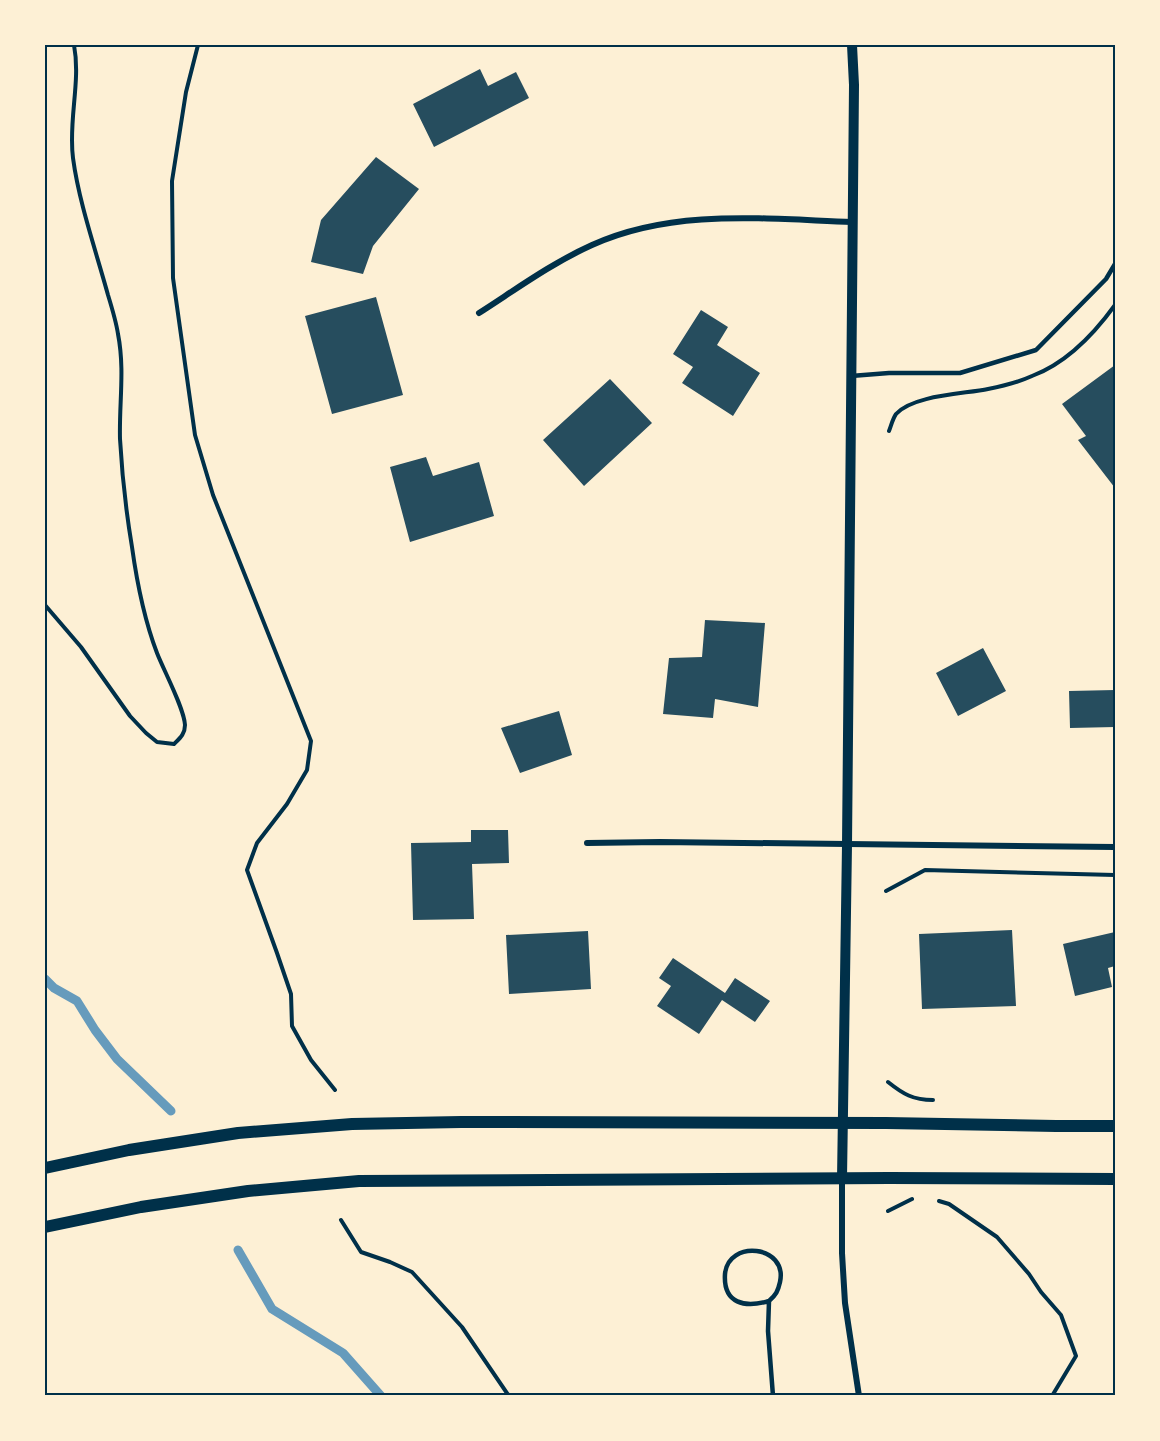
<svg xmlns="http://www.w3.org/2000/svg" width="1160" height="1441" font-family="'Golos Text',sans-serif">
	<style>
		.lines { fill: none; stroke-linecap: round; stroke-linejoin: round }
		.stream { stroke: #669bbc; stroke-width: 9 }
		.building { fill: #264d5e }
		.path { stroke: #003049; stroke-width: 4 }
		.service { stroke: #003049; stroke-width: 4.5 }
		.minor { stroke: #003049; stroke-width: 6 }
		.tertiary { stroke: #003049; stroke-width: 10 }
		.secondary { stroke: #003049; stroke-width: 12 }
		.neatline { fill: none; stroke: #003049; stroke-width: 2 }
	</style>
	<rect width="100%" height="100%" fill="#fdf0d5"/>
	<g class="lines">
		<!-- stream -->
		<path class="stream" d="M45,979L54,988L77,1001L95,1030L117,1059L171,1111
			M238,1250L272,1309L343,1353L381,1396"/>
	</g>
	<!-- building -->
	<path class="building" d="M480,69L488,86L516,72L529,98L434,147L413,104Z
		M376,157L419,189L373,246L363,274L311,262L321,220Z
		M376,297L403,395L332,414L305,316Z
		M701,310L728,327L717,345L760,373L733,416L682,383L693,367L673,354Z
		M1115,365V488L1078,440L1086,436L1062,404Z
		M610,379L652,423L584,486L543,440Z
		M426,457L433,476L479,462L494,516L410,542L390,467Z
		M705,620L765,623L758,707L715,699L713,718L663,714L669,658L702,657Z
		M983,648L1006,691L958,716L936,673Z
		M1115,690V727L1070,728L1069,691Z
		M559,711L572,755L520,773L501,728Z
		M471,830H508L509,863L472,864L474,919L413,920L411,843L471,842Z
		M1012,930L1016,1006L922,1009L919,934Z
		M588,931L591,989L509,994L506,935Z
		M1115,932V966L1108,968L1112,987L1075,996L1063,944Z
		M673,958L725,993L735,978L770,1001L755,1022L722,1000L699,1034L657,1006L671,986L659,978Z"/>
	<g class="lines">
		<!-- path -->
		<path class="path" d="M198,45L186,92L172,181L173,278L195,435L213,495L311,741L307,770L287,804L257,843L247,870L277,953L291,994L292,1026L311,1060L335,1090
			M889,431C891,426 893,418 896,414C913,395 964,394 988,389C1003,386 1019,382 1032,376C1067,363 1094,334 1115,305
			M45,605L81,647L130,716L146,733L157,742L174,744C180,738 185,734 185,725C184,708 164,671 157,653C144,619 137,583 132,547C126,511 122,475 120,439C119,403 125,370 118,334C116,321 112,308 108,295C96,251 79,203 73,158C68,121 81,82 74,45
			M886,891L925,870L1115,875
			M888,1082C903,1094 913,1100 933,1100
			M939,1201L949,1204L997,1237L1029,1274L1041,1292L1061,1315L1076,1356L1052,1396
			M888,1211L912,1199
			M341,1220L361,1252L390,1262L412,1272L462,1327L509,1396"/>
		<!-- service -->
		<path class="service" d="M851,376L889,373H960L1036,350L1106,279L1115,264
			M769,1301C745,1308 723,1304 725,1274C728,1239 788,1245 780,1282C778,1291 776,1295 769,1301L768,1331L773,1396"/>
		<!-- minor -->
		<path class="minor" d="M479,313C515,290 552,263 592,245C673,208 766,219 852,222
			M587,843L660,842L1115,847
			M842,1179V1253L845,1303L859,1396"/>
		<!-- tertiary -->
		<path class="tertiary" d="M842,1179L847,845L854,85L852,45"/>
		<!-- secondary -->
		<path class="secondary" d="M45,1168L129,1150L238,1133L352,1124L461,1122L886,1123L1056,1126H1115
			M45,1227L141,1207L248,1191L359,1181L889,1178L1115,1179"/>
	</g>
	<!-- border -->
	<rect width="1160" height="1441" fill="none" stroke="#fdf0d5" stroke-width="93"/>
	<rect x="46" y="46" width="1068" height="1348" class="neatline"/>
</svg>
